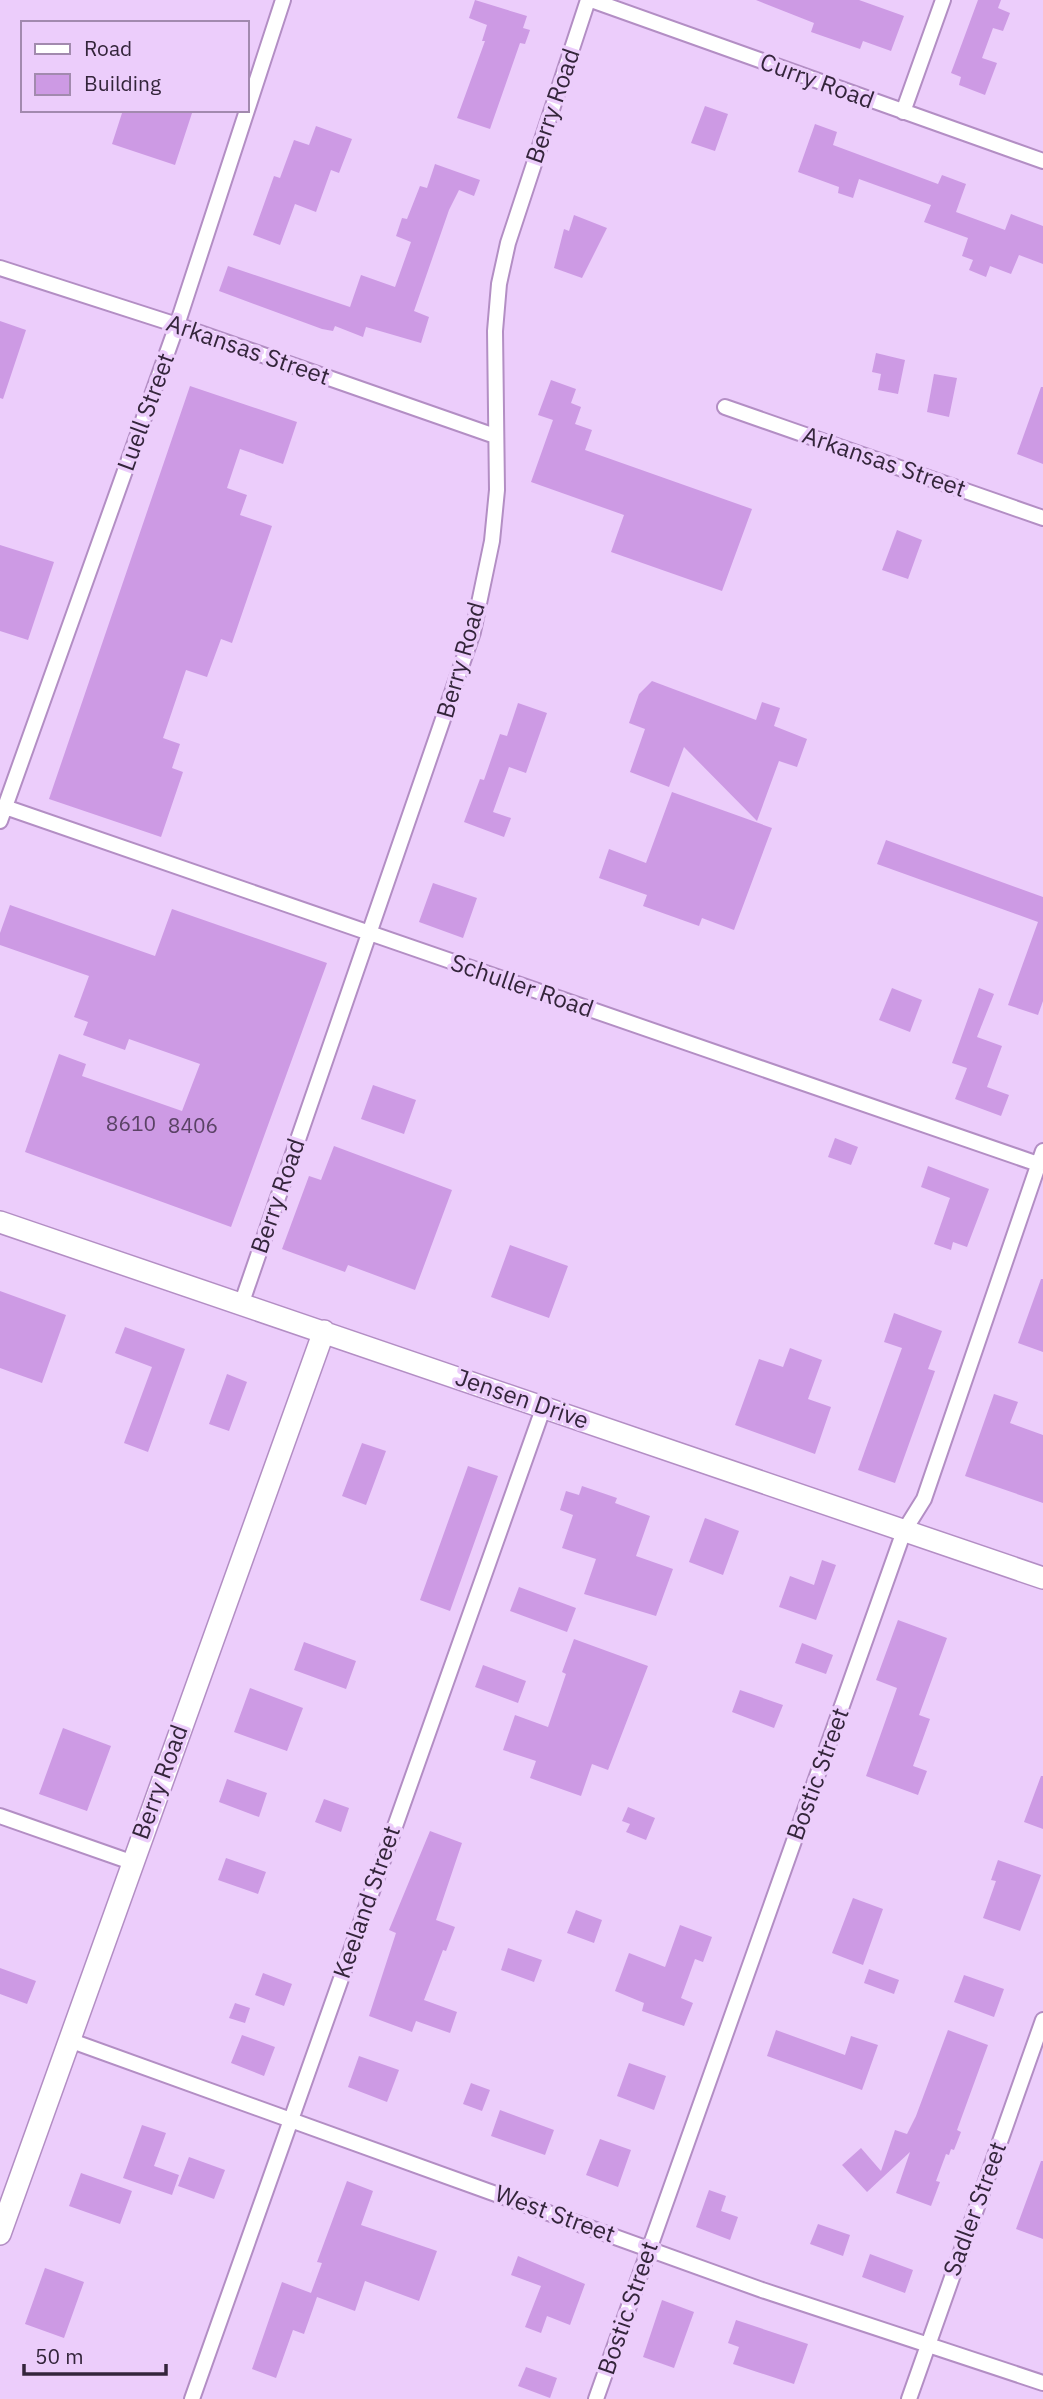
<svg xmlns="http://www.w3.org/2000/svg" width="1043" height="2399" font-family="'IBM Plex Sans',sans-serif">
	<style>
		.building { fill: #cd9ae4 }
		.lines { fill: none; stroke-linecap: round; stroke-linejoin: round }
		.street-casing { stroke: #b38ec4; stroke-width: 18 }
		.secondary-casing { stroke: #b38ec4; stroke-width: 24 }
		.street { stroke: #fff; stroke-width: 14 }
		.secondary { stroke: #fff; stroke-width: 21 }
		.labels { text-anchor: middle; stroke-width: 7; stroke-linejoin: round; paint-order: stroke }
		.number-label { font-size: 21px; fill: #5a4265 }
		.street-label { font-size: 24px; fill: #34253b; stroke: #eccdfb }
	</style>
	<rect width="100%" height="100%" fill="#eccdfb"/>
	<!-- building -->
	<path class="building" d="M475,0L527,16L523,28L530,30L525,44L520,43L490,129L457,118L485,41H482L487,25L469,18Z
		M756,0H859L904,16L891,51L863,41L860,49L811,32L814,23Z
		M978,0H1001L998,8L1010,13L1003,31L993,28L982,58L997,63L985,95L959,85L961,77L951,73Z
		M705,106L728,114L715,151L691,143Z
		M123,110H193L175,165L112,144Z
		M815,124L837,132L833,145L938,184L942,175L966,184L956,212L1005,230L1011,214L1043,226V264L1019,255L1011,274L990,266L986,277L969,270L973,260L962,256L968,238L924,222L931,205L859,179L853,198L838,193L839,187L798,172Z
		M316,126L352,139L339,173L331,170L316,212L295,204L280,245L253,235L274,176L280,178L294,140L309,145Z
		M435,164L480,180L474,196L459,190L449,210L414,311L429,317L421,343L366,327L363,337L335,326L333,331L322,329L219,291L228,266L350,307L361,275L395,287L411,242L396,236L402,218L407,219L420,186L427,188Z
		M574,215L607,228L582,278L554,268L564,229L569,231Z
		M0,321L26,330L3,399L0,398Z
		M876,353L905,360L898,394L878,390L881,374L872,372Z
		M934,374L957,378L949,417L927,412Z
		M551,380L576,389L571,403L581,407L575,424L592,430L585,450L752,509L722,591L611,552L624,515L531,482L553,420L538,415Z
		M190,386L297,422L283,464L240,449L227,488L247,495L240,515L272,526L232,643L221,639L207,677L186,670L163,738L180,744L172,768L183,772L161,837L49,799Z
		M1041,387H1043V464L1017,454Z
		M897,530L922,540L908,579L882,570Z
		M0,545L54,562L28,640L0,631Z
		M652,681L756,720L762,702L780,708L774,726L807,739L797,767L779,761L757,821L684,747L669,787L630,772L645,729L629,723L639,694Z
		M518,703L547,713L526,773L509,767L493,812L511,818L504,837L464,822L480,779L484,780L500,734L507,736Z
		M672,792L772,828L734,930L702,918L699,926L643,906L647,895L599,878L609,849L646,863Z
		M886,840L1043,897V1001L1038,1015L1008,1005L1038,922L877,864Z
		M433,883L477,898L463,938L419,922Z
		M10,905L155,956L172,909L327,963L231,1227L25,1152L59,1054L86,1064L82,1076L182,1111L200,1064L129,1039L125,1050L83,1035L88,1022L74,1017L89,976L0,945V933Z
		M892,988L922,1000L910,1032L879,1020Z
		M979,988L994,994L977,1037L1002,1046L987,1087L1009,1095L1001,1116L955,1099L967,1068L952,1063Z
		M373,1085L416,1100L404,1134L361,1119Z
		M835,1138L858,1147L851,1165L828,1157Z
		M334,1146L452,1190L415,1290L348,1265L345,1272L282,1249L309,1176L321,1180Z
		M928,1166L989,1189L967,1247L953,1242L951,1250L934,1244L950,1198L921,1187Z
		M510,1245L568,1266L549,1318L491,1297Z
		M1041,1279H1043V1352L1018,1343Z
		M0,1291L66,1315L42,1383L0,1368Z
		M894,1313L942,1331L928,1369L935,1371L895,1483L858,1470L902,1348L884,1342Z
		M125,1327L185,1349L148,1452L124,1443L152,1367L115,1353Z
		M790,1348L822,1360L808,1399L831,1407L815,1454L735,1425L759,1359L783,1367Z
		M227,1374L247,1382L229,1431L209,1424Z
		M994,1394L1018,1402L1010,1423L1043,1435V1503L965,1476Z
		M362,1443L386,1451L366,1505L342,1496Z
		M468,1466L498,1476L450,1611L420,1600Z
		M582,1486L617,1498L615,1503L650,1516L636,1556L673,1569L656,1616L584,1594L596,1559L562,1548L573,1515L560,1510L566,1491L579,1495Z
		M705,1518L739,1531L723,1575L689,1562Z
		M822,1560L836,1565L816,1620L779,1607L790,1576L814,1585Z
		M519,1587L576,1608L567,1632L510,1611Z
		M898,1620L947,1638L919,1715L930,1719L913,1766L927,1771L918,1795L866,1776L897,1688L876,1680Z
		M574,1639L648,1666L608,1770L592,1764L581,1796L530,1778L536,1761L503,1750L515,1715L548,1727L566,1674L562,1672Z
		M304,1642L356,1661L346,1689L294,1670Z
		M802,1643L833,1655L826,1674L795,1663Z
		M483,1665L526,1681L518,1703L475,1687Z
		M250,1688L303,1708L287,1751L234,1732Z
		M740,1690L783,1705L774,1728L732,1712Z
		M63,1728L111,1746L87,1811L39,1794Z
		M1041,1776H1043V1829L1024,1822Z
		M227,1779L267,1793L259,1817L219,1802Z
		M324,1799L349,1808L341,1832L315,1822Z
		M628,1807L655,1818L646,1840L626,1832L630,1824L622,1821Z
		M430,1831L462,1843L436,1920L455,1927L446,1951L443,1950L424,2000L457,2012L450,2033L416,2021L412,2032L369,2016L396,1933L389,1930Z
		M226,1858L266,1872L258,1894L218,1880Z
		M998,1860L1041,1875L1020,1931L983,1918L996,1881L991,1880Z
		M853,1898L883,1909L863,1965L832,1953Z
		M576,1910L602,1920L594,1943L567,1933Z
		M680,1925L712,1937L703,1962L695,1959L681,1998L693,2003L684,2026L642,2011L644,2003L615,1991L629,1953L665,1967Z
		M508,1948L542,1960L534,1982L501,1970Z
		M0,1968L36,1981L27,2004L0,1994Z
		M869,1969L899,1980L894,1994L864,1983Z
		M263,1973L292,1984L284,2006L255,1995Z
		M964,1975L1004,1989L994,2017L954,2002Z
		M235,2003L250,2008L245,2023L229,2018Z
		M776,2030L845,2055L851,2036L878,2045L862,2090L767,2056Z
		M948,2030L988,2045L957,2130L961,2132L954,2150L951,2149L949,2155L946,2154L936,2181L940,2182L931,2206L896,2193L910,2152L867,2192L842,2165L861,2148L881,2171L895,2130L907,2134L916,2116Z
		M242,2035L275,2047L264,2076L231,2063Z
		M359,2056L399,2070L387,2102L348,2087Z
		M629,2063L666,2076L654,2110L617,2096Z
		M471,2083L490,2090L482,2111L463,2104Z
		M500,2110L554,2130L545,2155L491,2136Z
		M142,2125L166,2133L154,2166L179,2175L172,2195L123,2178Z
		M600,2139L631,2150L618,2187L586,2175Z
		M189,2157L225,2170L214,2199L178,2186Z
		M1041,2161H1043V2239L1016,2229Z
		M81,2173L132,2191L120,2224L69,2206Z
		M347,2181L373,2191L361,2225L437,2251L419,2301L365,2281L355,2311L317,2297L304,2334L293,2330L276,2378L252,2369L282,2282L311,2293L322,2263L317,2262Z
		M709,2190L726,2196L721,2211L738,2217L730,2240L696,2227Z
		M818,2224L850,2235L843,2256L810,2244Z
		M870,2254L913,2270L905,2293L862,2277Z
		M518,2256L585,2284L570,2325L547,2316L541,2333L525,2327L541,2286L511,2275Z
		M45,2268L84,2282L64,2338L25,2324Z
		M662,2300L694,2312L674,2368L643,2357Z
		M736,2320L808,2344L794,2384L733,2364L739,2347L728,2343Z
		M526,2367L557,2378L550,2398L518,2386Z"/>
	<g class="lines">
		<defs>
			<path id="street" d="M591,0L1043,161
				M903,112L943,0
				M0,268L177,325L495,436
				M725,407L1043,518
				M5,807L1038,1164
				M0,821L177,325L283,0
				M242,1302L473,632L492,541L497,490L495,331L499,284L508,243L588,0
				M0,1816L131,1862
				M69,2040L762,2290L1043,2383
				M192,2399L544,1406
				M596,2399L904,1531L924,1499L1043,1151
				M909,2399L1043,2020"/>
			<path id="secondary" d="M0,1222L1043,1578
				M0,2234L324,1331"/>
		</defs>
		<!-- street casing -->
		<use href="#street" class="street-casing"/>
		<!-- secondary casing -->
		<use href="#secondary" class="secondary-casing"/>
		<!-- street -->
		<use href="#street" class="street"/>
		<!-- secondary -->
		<use href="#secondary" class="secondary"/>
	</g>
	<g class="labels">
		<!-- number labels -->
		<g class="number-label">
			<text x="131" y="1131">8610</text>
			<text x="193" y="1133">8406</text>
		</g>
		<!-- street labels -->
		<g class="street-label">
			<text transform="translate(817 81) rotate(20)" y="8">Curry Road</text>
			<text transform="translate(553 106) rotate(-71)" y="8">Berry Road</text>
			<text transform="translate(248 350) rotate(19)" y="8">Arkansas Street</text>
			<text transform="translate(146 412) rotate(-70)" y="8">Luell Street</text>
			<text transform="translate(884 462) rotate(19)" y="8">Arkansas Street</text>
			<text transform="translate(461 660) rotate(-74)" y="8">Berry Road</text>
			<text transform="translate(522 986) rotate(19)" y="8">Schuller Road</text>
			<text transform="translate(278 1196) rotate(-71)" y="8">Berry Road</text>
			<text transform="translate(522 1399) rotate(19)" y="8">Jensen Drive</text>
			<text transform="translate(818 1774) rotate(-70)" y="8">Bostic Street</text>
			<text transform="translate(160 1782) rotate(-70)" y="8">Berry Road</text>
			<text transform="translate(367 1902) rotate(-71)" y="8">Keeland Street</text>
			<text transform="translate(975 2209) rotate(-70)" y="8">Sadler Street</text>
			<text transform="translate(555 2214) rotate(20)" y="8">West Street</text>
			<text transform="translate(628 2308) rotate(-71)" y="8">Bostic Street</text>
		</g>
	</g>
	<!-- legend -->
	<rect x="21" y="21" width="228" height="91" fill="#eccdfb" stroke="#a28aae" stroke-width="2"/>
	<rect x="35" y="44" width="35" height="10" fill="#ffffff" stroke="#a28aae" stroke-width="2"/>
	<text x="84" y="56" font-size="21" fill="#34253b">Road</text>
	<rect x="35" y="74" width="35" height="21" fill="#cd9ae4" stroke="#a28aae" stroke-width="2"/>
	<text x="84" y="91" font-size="21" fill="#34253b">Building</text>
	<!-- scale -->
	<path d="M24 2364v10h142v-10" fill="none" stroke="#34253b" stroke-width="3.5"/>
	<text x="35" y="2364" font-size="21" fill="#34253b" stroke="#eccdfb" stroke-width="5" paint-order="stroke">50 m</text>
</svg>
